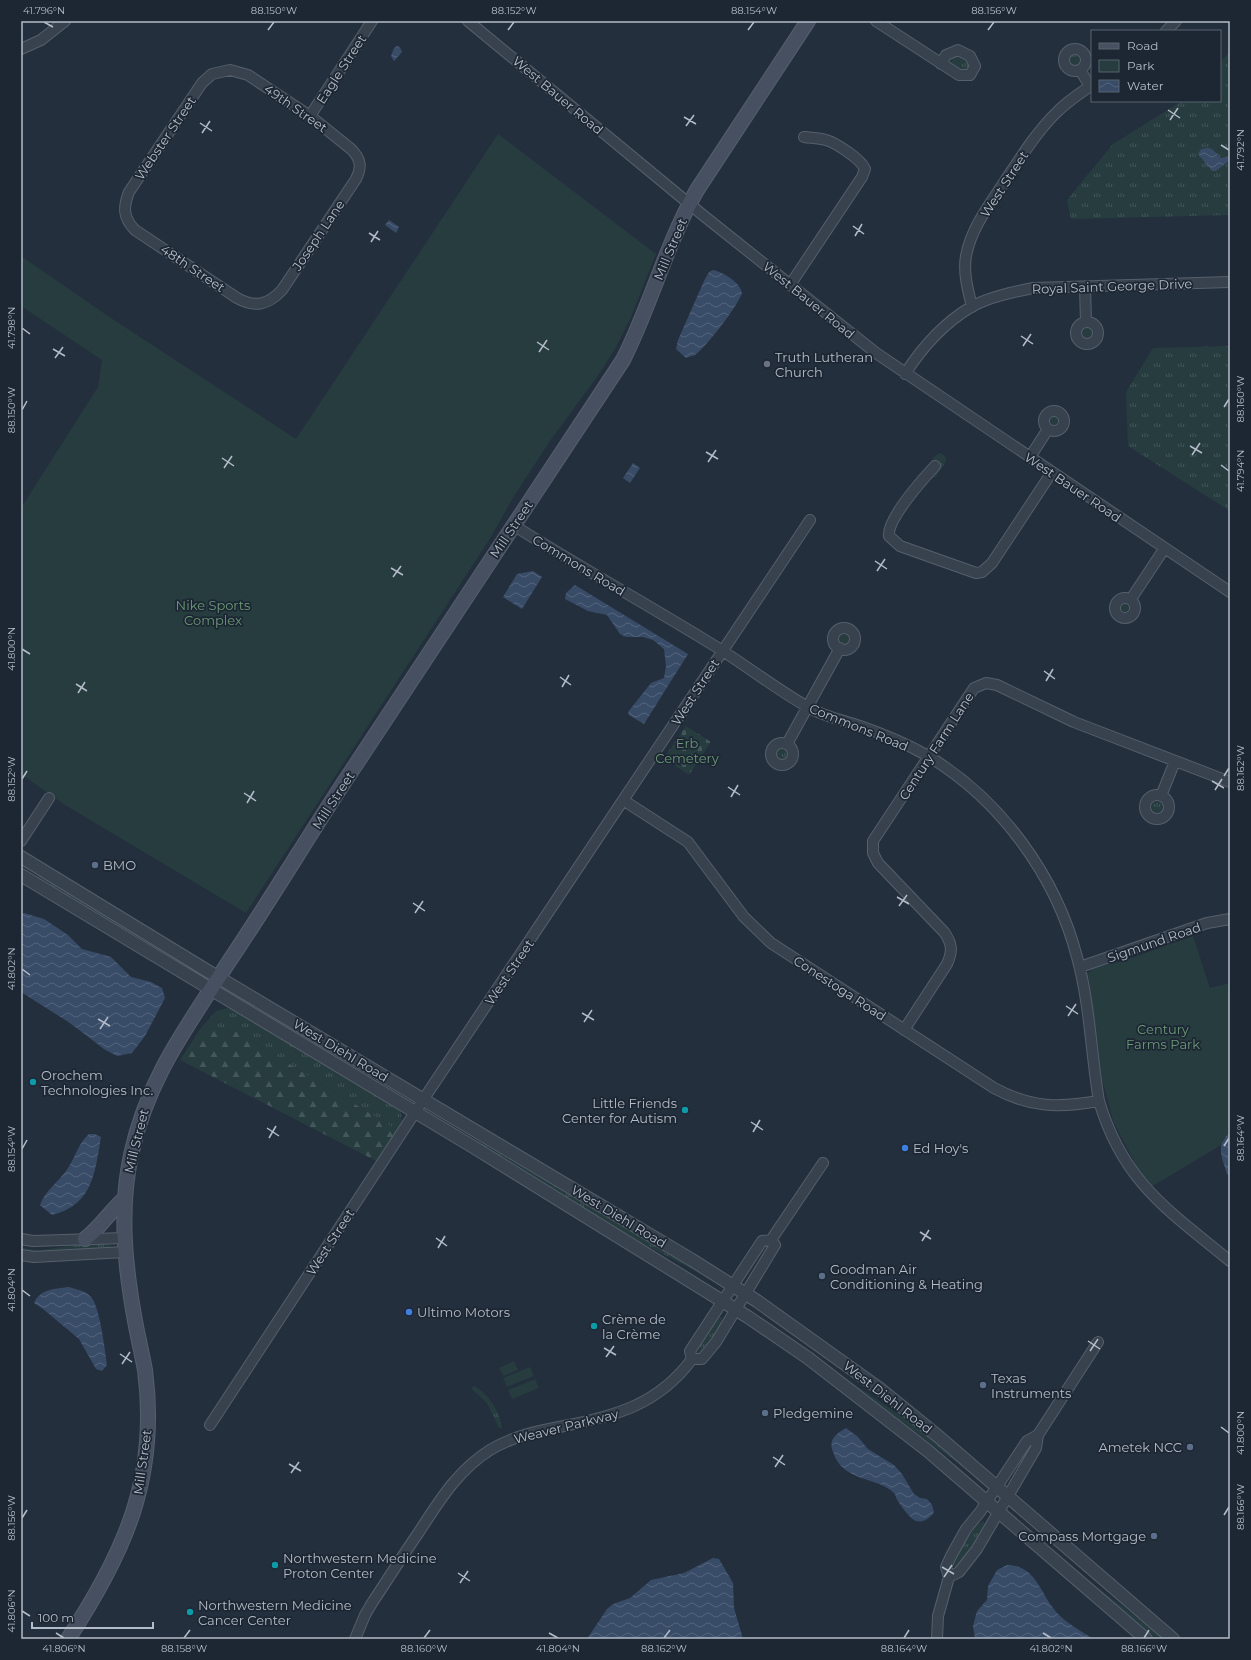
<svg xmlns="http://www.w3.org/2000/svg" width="1251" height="1660" font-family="Montserrat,sans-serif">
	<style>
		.grass { fill: url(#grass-tufts) }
		.forest { fill: url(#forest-firs) }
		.cemetery { fill: url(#cemetery-stones) }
		.park { fill: #263c3f }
		.water { fill: url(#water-waves) }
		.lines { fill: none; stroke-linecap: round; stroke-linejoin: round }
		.minor-casing { stroke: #565f6c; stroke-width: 12 }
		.tertiary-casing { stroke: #565f6c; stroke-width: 14 }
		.secondary-casing { stroke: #565f6c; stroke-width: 16 }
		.minor { stroke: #38414e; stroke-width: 10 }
		.tertiary { stroke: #38414e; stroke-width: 12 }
		.secondary { stroke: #465061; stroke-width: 14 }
		.ticks { fill: none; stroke: #b4bcc9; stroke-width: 1.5 }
		.worship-dot { fill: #6b7280; stroke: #1d2633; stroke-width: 1.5 }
		.service-dot { fill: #5c6f8a; stroke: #1d2633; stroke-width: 1.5 }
		.culture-dot { fill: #0f9aa8; stroke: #1d2633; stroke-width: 1.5 }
		.shop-dot { fill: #3f7fe0; stroke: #1d2633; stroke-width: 1.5 }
		.labels { text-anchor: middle; stroke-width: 3.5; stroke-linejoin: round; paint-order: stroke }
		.street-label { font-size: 13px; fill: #b4bcc9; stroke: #1d2633 }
		.poi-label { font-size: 13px; fill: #b4bcc9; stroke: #1d2633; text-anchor: start }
		.park-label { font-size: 13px; fill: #6b9a76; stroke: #1d2633 }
		.neatline { fill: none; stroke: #b4bcc9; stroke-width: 1.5 }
		.ticks-label { font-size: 10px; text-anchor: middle; fill: #b4bcc9 }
	</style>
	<defs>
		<pattern id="grass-tufts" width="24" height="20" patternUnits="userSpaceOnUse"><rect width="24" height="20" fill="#263c3f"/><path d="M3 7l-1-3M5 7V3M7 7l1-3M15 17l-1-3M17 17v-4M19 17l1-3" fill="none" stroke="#435659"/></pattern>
		<pattern id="forest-firs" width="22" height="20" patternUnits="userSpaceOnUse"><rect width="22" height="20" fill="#263c3f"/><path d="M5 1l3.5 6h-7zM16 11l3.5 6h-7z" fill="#435659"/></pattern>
		<pattern id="cemetery-stones" width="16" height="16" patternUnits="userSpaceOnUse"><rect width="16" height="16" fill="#263c3f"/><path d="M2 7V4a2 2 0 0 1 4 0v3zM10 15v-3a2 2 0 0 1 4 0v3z" fill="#435659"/></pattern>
		<pattern id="water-waves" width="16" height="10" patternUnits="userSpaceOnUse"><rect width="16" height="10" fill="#394c67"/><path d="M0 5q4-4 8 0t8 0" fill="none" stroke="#53647b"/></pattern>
	</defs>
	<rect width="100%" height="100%" fill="#242f3e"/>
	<!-- grass -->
	<path class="grass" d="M1230,52V215L1071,219L1067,200L1113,144L1182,101H1220V62Z
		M1069.5 60a5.5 5.5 0 1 1 11 0a5.5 5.5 0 1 1-11 0Z
		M959,55L969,61L970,68L964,73L951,65C950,58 953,57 959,55Z
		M1081 333a6 6 0 1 1 12 0a6 6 0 1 1-12 0Z
		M1230,346V511L1128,446L1126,392L1153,348Z
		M1048.5 421a5.5 5.5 0 1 1 11 0a5.5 5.5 0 1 1-11 0Z
		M940,453L945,456L946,461L936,477L931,478L928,477L926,470L934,457Z
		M1120 608a6 6 0 1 1 12 0a6 6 0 1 1-12 0Z
		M838.5 638a5.5 5.5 0 1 1 11 0a5.5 5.5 0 1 1-11 0Z
		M776.5 754a5.5 5.5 0 1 1 11 0a5.5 5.5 0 1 1-11 0Z
		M1151.5 807a5.5 5.5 0 1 1 11 0a5.5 5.5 0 1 1-11 0Z
		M41,875L198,970L197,972L135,935L97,917L37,878Z
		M234,996C290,1030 350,1060 405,1095L294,1035Z
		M228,1008L239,1013L399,1108C403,1116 402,1123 399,1131L235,1031L201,1028L216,1011Z
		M435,1116L470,1137L541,1175L715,1281L605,1224L433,1118Z
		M99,1242L112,1246L106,1249L43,1252L21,1251V1248L41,1250Z
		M720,1317H722C723,1329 708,1345 701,1355L698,1354L701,1343Z
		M835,1371L936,1440L974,1475L834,1372Z
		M473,1386C488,1392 500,1412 502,1428H499L487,1403L472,1389Z
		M983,1521L985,1524L976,1542L958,1567H954C953,1556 973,1527 983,1521Z
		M1081,1575L1165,1639H1157L1080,1577Z"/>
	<!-- forest -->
	<path class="forest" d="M201,1028L235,1031L399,1131L380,1163L180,1060Z"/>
	<!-- cemetery -->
	<path class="cemetery" d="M686,726L711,742L689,775L664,758Z"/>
	<!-- park -->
	<path class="park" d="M498,134L656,254L631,317L616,347L602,370L550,441L514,496L491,537L246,913L65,805L21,774V508L98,387L102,360L21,306V256L108,316L296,439Z
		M1193,936L1210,988L1230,983V1132L1224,1138L1221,1145L1151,1187L1137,1167L1113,1121L1102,1079L1088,974L1093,968L1126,960Z
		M514,1361L518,1370L503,1376L499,1368Z
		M530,1367L534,1376L507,1387L503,1378Z
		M535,1379L539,1388L512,1399L508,1390Z"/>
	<!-- water -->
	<path class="water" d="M397,46L400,47L402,52L394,61L391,56L394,48Z
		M1208,148L1212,149L1221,158L1230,156V160L1216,171H1212L1198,154L1201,149Z
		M389,220L399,227L396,233L385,225Z
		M713,270C723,272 740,282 742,293C738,306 706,347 695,355C692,356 689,357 686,358L676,349L678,340L704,281L709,272Z
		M633,463L640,468L630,483L623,478Z
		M533,571L542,577L522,609L503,597L517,574Z
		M575,585L688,654L644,724L629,715L628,712L651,683L664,678L666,666L664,649L653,640L643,637H626L620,634L607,615L588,611L565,599L566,593Z
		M24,913L44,919L68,935L82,949L111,957L131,977L151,982L162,988L165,998L145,1036L132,1053L117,1056L104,1049L70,1023L21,992V915Z
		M1230,1132V1176L1227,1174C1222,1157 1215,1146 1230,1132Z
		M89,1134H95L101,1137C95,1172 93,1205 52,1215L40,1205C45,1191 58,1182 66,1171C75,1159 78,1143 89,1134Z
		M69,1287C77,1290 85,1290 91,1297C100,1307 105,1351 107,1365L102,1371L96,1369L79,1339L43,1309L34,1303C40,1289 54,1289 69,1287Z
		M846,1428L858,1437L868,1449L894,1465L902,1474L914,1494L920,1498L927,1499L932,1505L934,1512C930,1519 921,1524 914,1520C909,1517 901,1506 898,1501C896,1499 896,1495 894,1493C877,1476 843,1483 833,1452C828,1439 836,1434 846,1428Z
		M713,1558L719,1559L733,1583L734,1608L743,1639H587L607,1609L613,1604L630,1598L651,1580L684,1573Z
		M1007,1565C1034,1565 1040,1591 1053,1608C1062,1621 1080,1630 1093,1639H975L973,1626L977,1611L987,1600L988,1586L997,1570Z"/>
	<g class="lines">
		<defs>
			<path id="minor" d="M468,21L704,216L876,353L1230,592
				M876,21L959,75H970L975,66L970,56L958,50L946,55L941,64
				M1166,31L1176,21
				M21,49L41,40L65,21
				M1064 60a11 11 0 1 1 22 0a11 11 0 1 1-22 0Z
				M230,70L248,75L310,116L351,149C361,159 362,167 356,179L282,290C268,305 255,308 237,298L135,230C123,218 123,207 129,192L202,83L212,74Z
				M1080,70L1090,86
				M310,116L372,21
				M790,285L862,177L865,169C861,159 836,143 826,140C819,138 811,138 804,137
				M1085,287L1086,322
				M972,307C968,290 963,273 966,256C971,228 990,204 1005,181C1021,157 1037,131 1058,111C1068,101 1080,93 1092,85
				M1076 333a11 11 0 1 1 22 0a11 11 0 1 1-22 0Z
				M905,374C921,349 944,323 971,307C989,297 1013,292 1033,288L1230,282
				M1044 421a10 10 0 1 1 20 0a10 10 0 1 1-20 0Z
				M1030,457L1048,429
				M935,466C923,479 887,519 889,536L900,546L976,573L982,572L992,563L1052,472
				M513,525C578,566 645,603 710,643C743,663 773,687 806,706C822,716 842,720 860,726C883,734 907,744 928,756C1001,800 1056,876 1077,957C1090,1004 1091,1054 1099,1101C1123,1182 1168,1210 1230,1261
				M1115 608a10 10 0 1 1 20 0a10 10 0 1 1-20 0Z
				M1131,599L1164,549
				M833 639a11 11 0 1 1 22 0a11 11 0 1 1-22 0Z
				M771 754a11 11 0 1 1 22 0a11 11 0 1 1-22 0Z
				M787,744L840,648
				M1145 807a12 12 0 1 1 24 0a12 12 0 1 1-24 0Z
				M1161,796L1175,761
				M623,800L688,842L744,917L771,943L994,1088C1031,1108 1059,1108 1099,1101
				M21,841L49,798
				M1080,967L1207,923L1230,919
				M904,1030L947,964C953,951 952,943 944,932L878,863L873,853V841L974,688L986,683L997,685L1074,722L1230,782
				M21,1239L33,1241L124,1238
				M21,1255L34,1257L125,1252
				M692,1359L690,1351L762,1241L771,1240L823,1163
				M692,1359H702L716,1342L775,1245L771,1240
				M210,1425L429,1091L810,520
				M949,1577L959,1572L977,1549L1036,1448L1038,1435L1098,1342
				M355,1639L365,1615L372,1603C388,1579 403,1555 419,1532C439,1501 458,1470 490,1450C513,1436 538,1431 564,1426C616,1416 659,1404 692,1359
				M937,1639L938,1616L949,1577L946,1567L951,1556L966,1529L980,1512L1027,1441L1038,1435"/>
			<path id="tertiary" d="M21,857L206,970L692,1260L757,1301L880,1389L939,1437L1173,1639
				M21,875L475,1148L748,1317L808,1358L928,1451L1146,1639"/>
			<path id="secondary" d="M85,1239C101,1227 110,1211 125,1198
				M68,1639C125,1552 159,1477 145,1370C142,1354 138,1337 135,1321C125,1266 119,1211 131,1155C147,1079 187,1027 228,963C265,908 299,852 335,796L623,360C651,305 666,244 697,190L808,21"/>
		</defs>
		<!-- minor casing -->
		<use href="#minor" class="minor-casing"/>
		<!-- tertiary casing -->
		<use href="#tertiary" class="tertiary-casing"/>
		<!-- secondary casing -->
		<use href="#secondary" class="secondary-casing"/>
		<!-- minor -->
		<use href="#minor" class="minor"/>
		<!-- tertiary -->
		<use href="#tertiary" class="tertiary"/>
		<!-- secondary -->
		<use href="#secondary" class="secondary"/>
	</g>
	<!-- ticks -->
	<path class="ticks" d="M44,22L53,27M268,30L274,22M508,30L514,22M748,30L754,22M988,30L994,22M1168,110L1180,118M684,117L696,124M1170,120L1178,108M200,123L212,131M686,126L694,115M202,133L210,121M1221,145L1229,150M853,226L864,234M369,233L380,240M855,236L862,224M371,242L378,231M22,328L30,334M1021,336L1033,344M537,342L549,350M1023,346L1031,334M53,349L65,356M539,352L547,340M55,358L63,347M1224,407L1229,399M22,410L27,401M1190,446L1202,453M706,452L718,459M1192,455L1200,443M222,458L234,466M708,462L716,450M1221,465L1229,471M224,468L232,456M875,561L887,569M391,568L403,575M877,571L885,559M393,577L401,566M22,649L30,654M1044,671L1055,679M560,677L571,685M1046,681L1053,669M76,684L87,691M562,687L569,675M78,693L85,682M1224,776L1229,768M22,779L27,771M1212,781L1224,788M728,787L740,795M1215,790L1222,779M244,793L256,801M731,797L738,785M247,803L254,791M897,897L909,904M413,903L425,911M899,906L907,895M415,913L423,901M22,969L30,975M1066,1006L1078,1014M582,1013L594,1020M1068,1016L1076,1004M98,1019L110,1026M584,1022L592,1010M100,1029L108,1017M751,1122L763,1130M267,1128L279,1136M753,1132L760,1120M269,1138L276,1126M1224,1146L1229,1138M22,1149L27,1140M920,1232L931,1239M436,1238L447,1246M922,1241L929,1230M438,1248L445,1236M22,1290L30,1296M1088,1341L1100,1349M604,1348L616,1355M1090,1351L1098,1339M120,1354L132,1362M606,1357L614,1346M122,1364L130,1352M1221,1427L1229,1433M773,1457L785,1465M289,1464L301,1471M775,1467L783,1455M291,1473L299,1462M1224,1515L1229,1507M22,1518L27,1510M942,1567L954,1574M458,1573L470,1581M944,1577L952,1565M460,1583L468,1571M22,1611L30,1616M56,1633L64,1638M549,1633L558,1638M1043,1633L1051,1638M184,1638L190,1630M424,1638L430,1630M664,1638L670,1630M904,1638L909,1630M1144,1638L1149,1630"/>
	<!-- markers -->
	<circle class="worship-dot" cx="767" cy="364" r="4"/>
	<g class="service-dot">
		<circle cx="95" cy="865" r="4"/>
		<circle cx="822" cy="1276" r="4"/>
		<circle cx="983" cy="1385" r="4"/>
		<circle cx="765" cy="1413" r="4"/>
		<circle cx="1190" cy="1447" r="4"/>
		<circle cx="1154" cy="1536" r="4"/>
	</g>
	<g class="culture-dot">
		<circle cx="33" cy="1082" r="4"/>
		<circle cx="685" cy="1110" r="4"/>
		<circle cx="594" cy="1326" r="4"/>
		<circle cx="275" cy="1565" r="4"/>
		<circle cx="190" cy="1612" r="4"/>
	</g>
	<g class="shop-dot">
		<circle cx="905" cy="1148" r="4"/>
		<circle cx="409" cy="1312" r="4"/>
	</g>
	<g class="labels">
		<!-- street labels -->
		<g class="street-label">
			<text transform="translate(341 69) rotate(-57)" y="5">Eagle Street</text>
			<text transform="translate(558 95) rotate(40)" y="5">West Bauer Road</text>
			<text transform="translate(296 108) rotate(35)" y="5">49th Street</text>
			<text transform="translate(165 138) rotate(-56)" y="5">Webster Street</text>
			<text transform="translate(1004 184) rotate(-57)" y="5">West Street</text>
			<text transform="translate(318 235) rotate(-56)" y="5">Joseph Lane</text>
			<text transform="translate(670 249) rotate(-67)" y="5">Mill Street</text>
			<text transform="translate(193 268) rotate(34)" y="5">48th Street</text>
			<text transform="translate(1112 286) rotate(-2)" y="5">Royal Saint George Drive</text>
			<text transform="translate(809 300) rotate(39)" y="5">West Bauer Road</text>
			<text transform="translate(1073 487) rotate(34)" y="5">West Bauer Road</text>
			<text transform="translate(511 529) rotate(-56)" y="5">Mill Street</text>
			<text transform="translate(579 565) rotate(31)" y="5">Commons Road</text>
			<text transform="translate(695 692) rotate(-57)" y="5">West Street</text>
			<text transform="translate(859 727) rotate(22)" y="5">Commons Road</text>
			<text transform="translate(936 746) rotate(-57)" y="5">Century Farm Lane</text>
			<text transform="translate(333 800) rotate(-57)" y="5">Mill Street</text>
			<text transform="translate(1154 942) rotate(-19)" y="5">Sigmund Road</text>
			<text transform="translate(509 972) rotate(-56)" y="5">West Street</text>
			<text transform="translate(840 988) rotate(33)" y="5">Conestoga Road</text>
			<text transform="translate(341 1050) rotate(31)" y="5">West Diehl Road</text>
			<text transform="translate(136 1141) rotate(-76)" y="5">Mill Street</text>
			<text transform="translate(619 1216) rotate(31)" y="5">West Diehl Road</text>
			<text transform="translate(330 1242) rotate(-57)" y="5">West Street</text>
			<text transform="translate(888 1397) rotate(38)" y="5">West Diehl Road</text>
			<text transform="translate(566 1426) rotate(-14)" y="5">Weaver Parkway</text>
			<text transform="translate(142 1462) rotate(-82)" y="5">Mill Street</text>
		</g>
		<!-- poi labels -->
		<g class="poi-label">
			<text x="775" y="362">Truth Lutheran<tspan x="775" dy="15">Church</tspan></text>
			<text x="103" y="870">BMO</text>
			<text x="41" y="1080">Orochem<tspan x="41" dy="15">Technologies Inc.</tspan></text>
			<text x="677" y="1108" text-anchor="end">Little Friends<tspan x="677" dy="15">Center for Autism</tspan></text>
			<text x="913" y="1153">Ed Hoy's</text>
			<text x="830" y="1274">Goodman Air<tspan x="830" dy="15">Conditioning &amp; Heating</tspan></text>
			<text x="417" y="1317">Ultimo Motors</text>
			<text x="602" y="1324">Crème de<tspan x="602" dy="15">la Crème</tspan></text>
			<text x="991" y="1383">Texas<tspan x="991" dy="15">Instruments</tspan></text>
			<text x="773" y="1418">Pledgemine</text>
			<text x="1182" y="1452" text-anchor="end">Ametek NCC</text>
			<text x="1146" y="1541" text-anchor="end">Compass Mortgage</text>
			<text x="283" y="1563">Northwestern Medicine<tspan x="283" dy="15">Proton Center</tspan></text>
			<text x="198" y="1610">Northwestern Medicine<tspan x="198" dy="15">Cancer Center</tspan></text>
		</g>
		<!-- park labels -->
		<g class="park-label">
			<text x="213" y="610">Nike Sports<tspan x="213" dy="15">Complex</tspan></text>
			<text x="687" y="748">Erb<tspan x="687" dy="15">Cemetery</tspan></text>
			<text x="1163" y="1034">Century<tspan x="1163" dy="15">Farms Park</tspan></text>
		</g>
	</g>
	<!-- border -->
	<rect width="1251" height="1660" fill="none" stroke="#1d2633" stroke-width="44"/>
	<!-- legend -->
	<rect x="1091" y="30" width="130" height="72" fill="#1d2633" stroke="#59626f"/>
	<rect x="1099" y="43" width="20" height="6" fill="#465061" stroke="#59626f"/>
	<text x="1127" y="50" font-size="12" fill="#b4bcc9">Road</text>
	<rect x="1099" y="60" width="20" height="12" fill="#263c3f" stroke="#59626f"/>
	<text x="1127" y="70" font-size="12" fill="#b4bcc9">Park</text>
	<rect x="1099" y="80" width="20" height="12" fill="url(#water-waves)" stroke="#59626f"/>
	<text x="1127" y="90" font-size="12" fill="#b4bcc9">Water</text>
	<!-- scale -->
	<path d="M32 1622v6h121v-6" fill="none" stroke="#b4bcc9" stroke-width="2"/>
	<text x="38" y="1622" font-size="12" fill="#b4bcc9" stroke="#1d2633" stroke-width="3" paint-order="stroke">100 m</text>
	<rect x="22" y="22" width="1207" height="1616" class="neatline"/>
	<g class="ticks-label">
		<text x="44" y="14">41.796°N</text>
		<text x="274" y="14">88.150°W</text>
		<text x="514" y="14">88.152°W</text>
		<text x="754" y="14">88.154°W</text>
		<text x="994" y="14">88.156°W</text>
		<text transform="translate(1240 150) rotate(-90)" y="4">41.792°N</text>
		<text transform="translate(11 328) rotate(-90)" y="4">41.798°N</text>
		<text transform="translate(1240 399) rotate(-90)" y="4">88.160°W</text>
		<text transform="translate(11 410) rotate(-90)" y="4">88.150°W</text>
		<text transform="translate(1240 471) rotate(-90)" y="4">41.794°N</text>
		<text transform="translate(11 649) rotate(-90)" y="4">41.800°N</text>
		<text transform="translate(1240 768) rotate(-90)" y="4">88.162°W</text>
		<text transform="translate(11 779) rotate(-90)" y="4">88.152°W</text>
		<text transform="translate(11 969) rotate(-90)" y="4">41.802°N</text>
		<text transform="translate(1240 1138) rotate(-90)" y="4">88.164°W</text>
		<text transform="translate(11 1149) rotate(-90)" y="4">88.154°W</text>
		<text transform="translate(11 1290) rotate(-90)" y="4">41.804°N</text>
		<text transform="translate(1240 1433) rotate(-90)" y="4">41.800°N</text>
		<text transform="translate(1240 1507) rotate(-90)" y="4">88.166°W</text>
		<text transform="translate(11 1518) rotate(-90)" y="4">88.156°W</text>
		<text transform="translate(11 1611) rotate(-90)" y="4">41.806°N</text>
		<text x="64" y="1652">41.806°N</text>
		<text x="184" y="1652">88.158°W</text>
		<text x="424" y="1652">88.160°W</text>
		<text x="558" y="1652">41.804°N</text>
		<text x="664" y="1652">88.162°W</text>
		<text x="904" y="1652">88.164°W</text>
		<text x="1051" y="1652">41.802°N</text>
		<text x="1144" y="1652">88.166°W</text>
	</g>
</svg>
